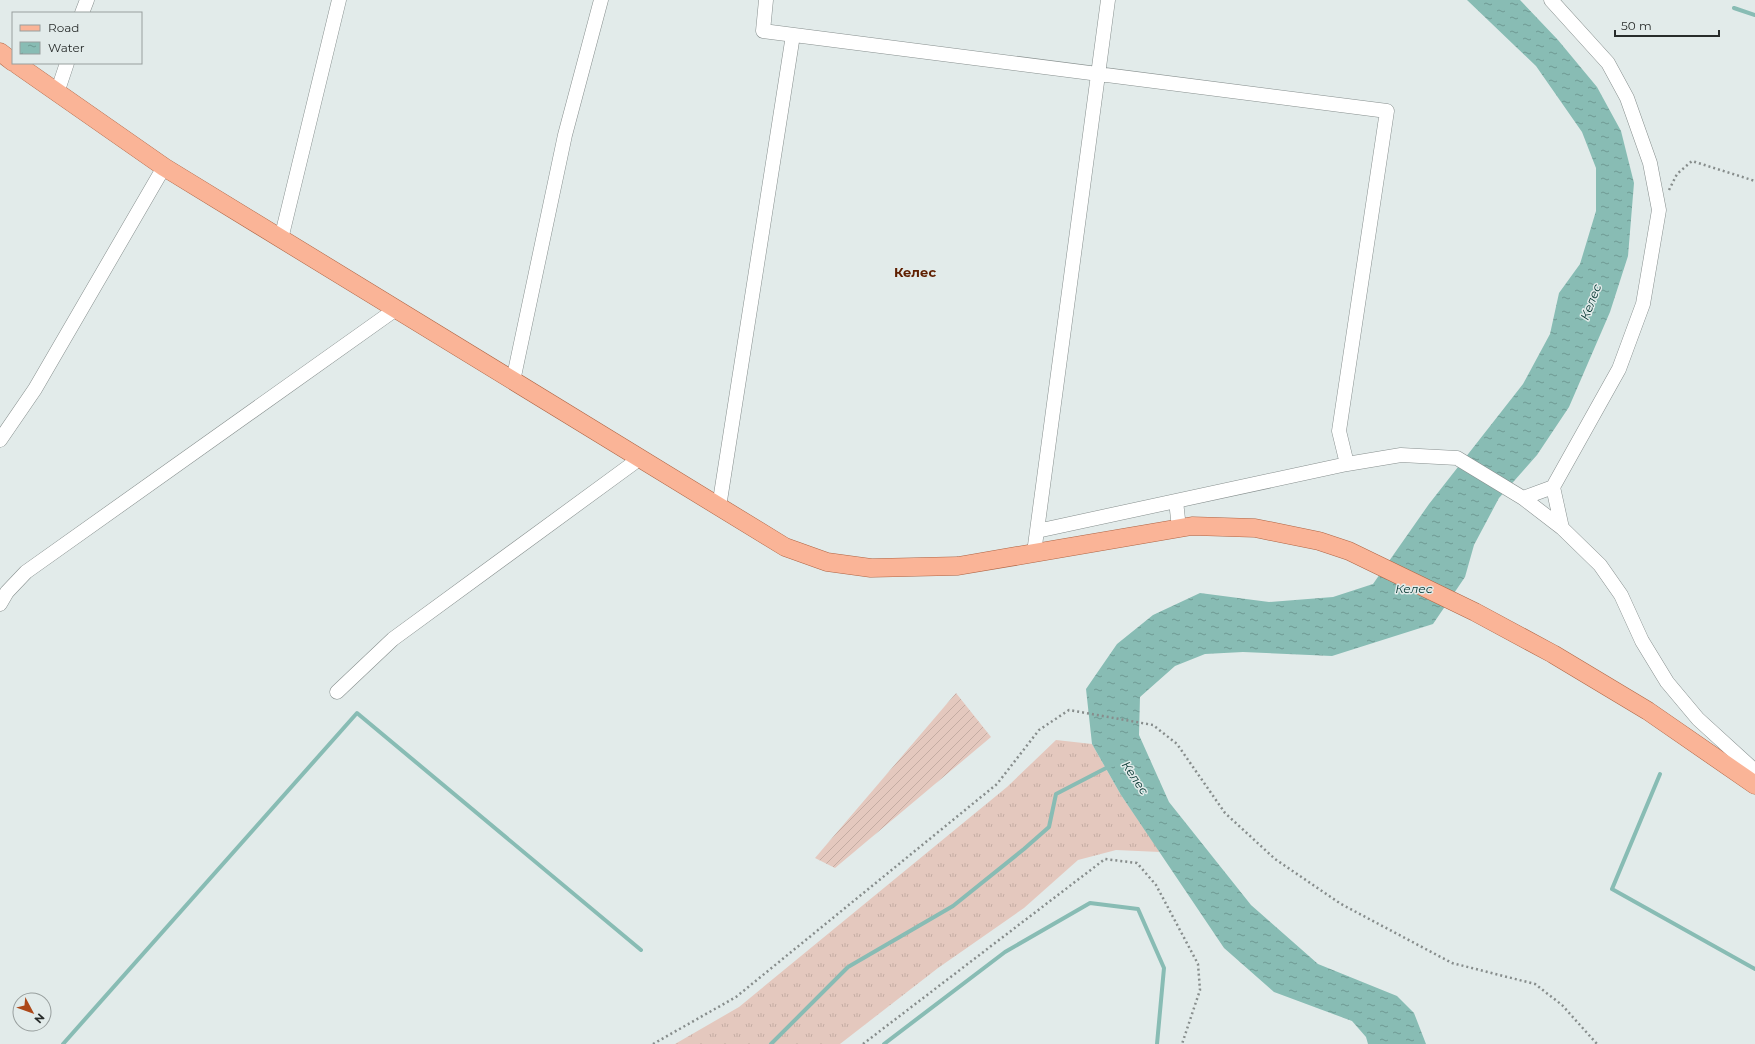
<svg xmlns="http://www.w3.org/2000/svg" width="1755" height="1044" font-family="Montserrat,sans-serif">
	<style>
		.grass { fill: url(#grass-tufts) }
		.garden { fill: url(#garden-furrows) }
		.water { fill: url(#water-ripples) }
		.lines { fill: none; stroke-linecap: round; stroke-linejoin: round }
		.stream { stroke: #88bcb4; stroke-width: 4 }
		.minor-casing { stroke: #878f8e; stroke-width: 15 }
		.major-casing { stroke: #af6444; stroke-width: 19 }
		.path { stroke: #878d8c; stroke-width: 2.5; stroke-dasharray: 2 3; stroke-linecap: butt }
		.minor { stroke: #fff; stroke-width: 14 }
		.major { stroke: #fab497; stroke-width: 18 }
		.labels { text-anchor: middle; stroke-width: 3; stroke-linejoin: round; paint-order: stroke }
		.water-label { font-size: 12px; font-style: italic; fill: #00332e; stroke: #e2ebea }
		.quarter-label { font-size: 13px; font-weight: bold; fill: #602002; stroke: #e2ebea }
	</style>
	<defs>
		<pattern id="grass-tufts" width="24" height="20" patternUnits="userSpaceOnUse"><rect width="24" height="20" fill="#e4c8be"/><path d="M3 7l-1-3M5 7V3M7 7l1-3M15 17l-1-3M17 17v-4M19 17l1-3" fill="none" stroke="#c4aca3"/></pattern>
		<pattern id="garden-furrows" width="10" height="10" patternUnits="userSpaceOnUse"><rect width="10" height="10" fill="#e4c8be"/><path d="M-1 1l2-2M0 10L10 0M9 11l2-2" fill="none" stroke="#c4aca3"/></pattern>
		<pattern id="water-ripples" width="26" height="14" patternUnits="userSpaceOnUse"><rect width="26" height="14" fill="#88bcb4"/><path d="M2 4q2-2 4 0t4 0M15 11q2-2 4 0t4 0" fill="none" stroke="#6f9993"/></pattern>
	</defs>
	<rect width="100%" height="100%" fill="#e2ebea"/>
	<!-- grass -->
	<path class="grass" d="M1056,740L1092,744L1121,795L1160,852L1116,850L1078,860L1024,908L938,968L840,1044H675L739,1007L1007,787Z"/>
	<!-- garden -->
	<path class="garden" d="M956,693L991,737L835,868L815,858Z"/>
	<!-- water -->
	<path class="water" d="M1467,0H1520L1558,40L1597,87L1621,131L1634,183L1628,256L1610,312L1569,407L1537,455L1499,498L1474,545L1465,577L1433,624L1332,656L1243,652L1205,654L1175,666L1140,697L1139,735L1169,802L1251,905L1318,964L1397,996L1414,1013L1426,1044H1368L1366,1037L1352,1021L1274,992L1224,948L1121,795L1092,744L1086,689L1117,644L1153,615L1200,593L1269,602L1333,597L1373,584L1429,504L1523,384L1550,334L1559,293L1580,264L1596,211V168L1582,132L1536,66Z"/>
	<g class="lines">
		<!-- stream -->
		<path class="stream" d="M1734,8L1755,15
			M1660,774L1612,889L1755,969
			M63,1044L357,713L641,950
			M771,1044L848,967L953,906L1024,849L1049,827L1056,794L1110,766
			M884,1044L1005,952L1090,903L1138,909L1164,968L1157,1044"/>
		<defs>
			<path id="minor" d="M766,0L763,31L1387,111L1339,431L1347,464
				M82,13L87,0
				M57,93L67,63
				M281,239L339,0
				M513,381L565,135L601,0
				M0,440L35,389L164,167
				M1553,487L1562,528
				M1523,498L1553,487L1619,369L1643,304L1659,210L1650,163L1627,98L1608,63L1551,0
				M1176,501L1179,528
				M719,507L793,35
				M1037,531L1347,464L1401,455L1457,458L1523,498L1562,528L1600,565L1621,595L1642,641L1667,682L1698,719L1755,771
				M1034,553L1108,0
				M0,604L7,592L26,572L396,309
				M337,692L393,639L639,459"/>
			<path id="major" d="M0,52L13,62
				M15,63L164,167L785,547L827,562L871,568L958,566L1192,526L1255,528L1319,541L1349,551L1475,612L1553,654L1648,711L1755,785"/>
		</defs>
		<!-- minor casing -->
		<use href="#minor" class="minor-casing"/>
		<!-- major casing -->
		<use href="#major" class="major-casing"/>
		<!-- path -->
		<path class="path" d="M1669,190L1677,174L1692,161L1755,181
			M653,1044L736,997L997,784L1039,730L1069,710L1153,725L1177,744L1225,813L1275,859L1341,904L1452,963L1535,984L1562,1005L1597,1044
			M863,1044L1105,859L1137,863L1156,885L1198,964L1200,990L1182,1044"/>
		<!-- minor -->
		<use href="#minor" class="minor"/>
		<!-- major -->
		<use href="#major" class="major"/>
	</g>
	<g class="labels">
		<!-- water labels -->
		<g class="water-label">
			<text transform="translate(1591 302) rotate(-69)" y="4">Келес</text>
			<text x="1414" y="593">Келес</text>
			<text transform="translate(1135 778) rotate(56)" y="4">Келес</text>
		</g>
		<!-- quarter labels -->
		<g class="quarter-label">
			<text x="915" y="277">Келес</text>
		</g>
	</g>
	<!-- legend -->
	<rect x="12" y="12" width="130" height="52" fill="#e2ebea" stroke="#989f9e"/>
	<rect x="20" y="25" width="20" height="6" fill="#fab497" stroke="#989f9e"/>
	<text x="48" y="32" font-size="12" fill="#282c2b">Road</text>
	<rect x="20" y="42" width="20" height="12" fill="url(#water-ripples)" stroke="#989f9e"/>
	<text x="48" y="52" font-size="12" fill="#282c2b">Water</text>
	<!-- north arrow -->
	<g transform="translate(32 1012) rotate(131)"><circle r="19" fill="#e2ebea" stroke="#989f9e"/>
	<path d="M0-3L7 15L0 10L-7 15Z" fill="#ad4819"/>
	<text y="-6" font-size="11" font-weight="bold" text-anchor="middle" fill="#282c2b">N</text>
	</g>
	<!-- scale -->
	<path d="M1615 30v6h104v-6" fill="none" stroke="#282c2b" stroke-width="2"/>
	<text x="1621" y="30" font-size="12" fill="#282c2b" stroke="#e2ebea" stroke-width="3" paint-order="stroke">50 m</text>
</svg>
